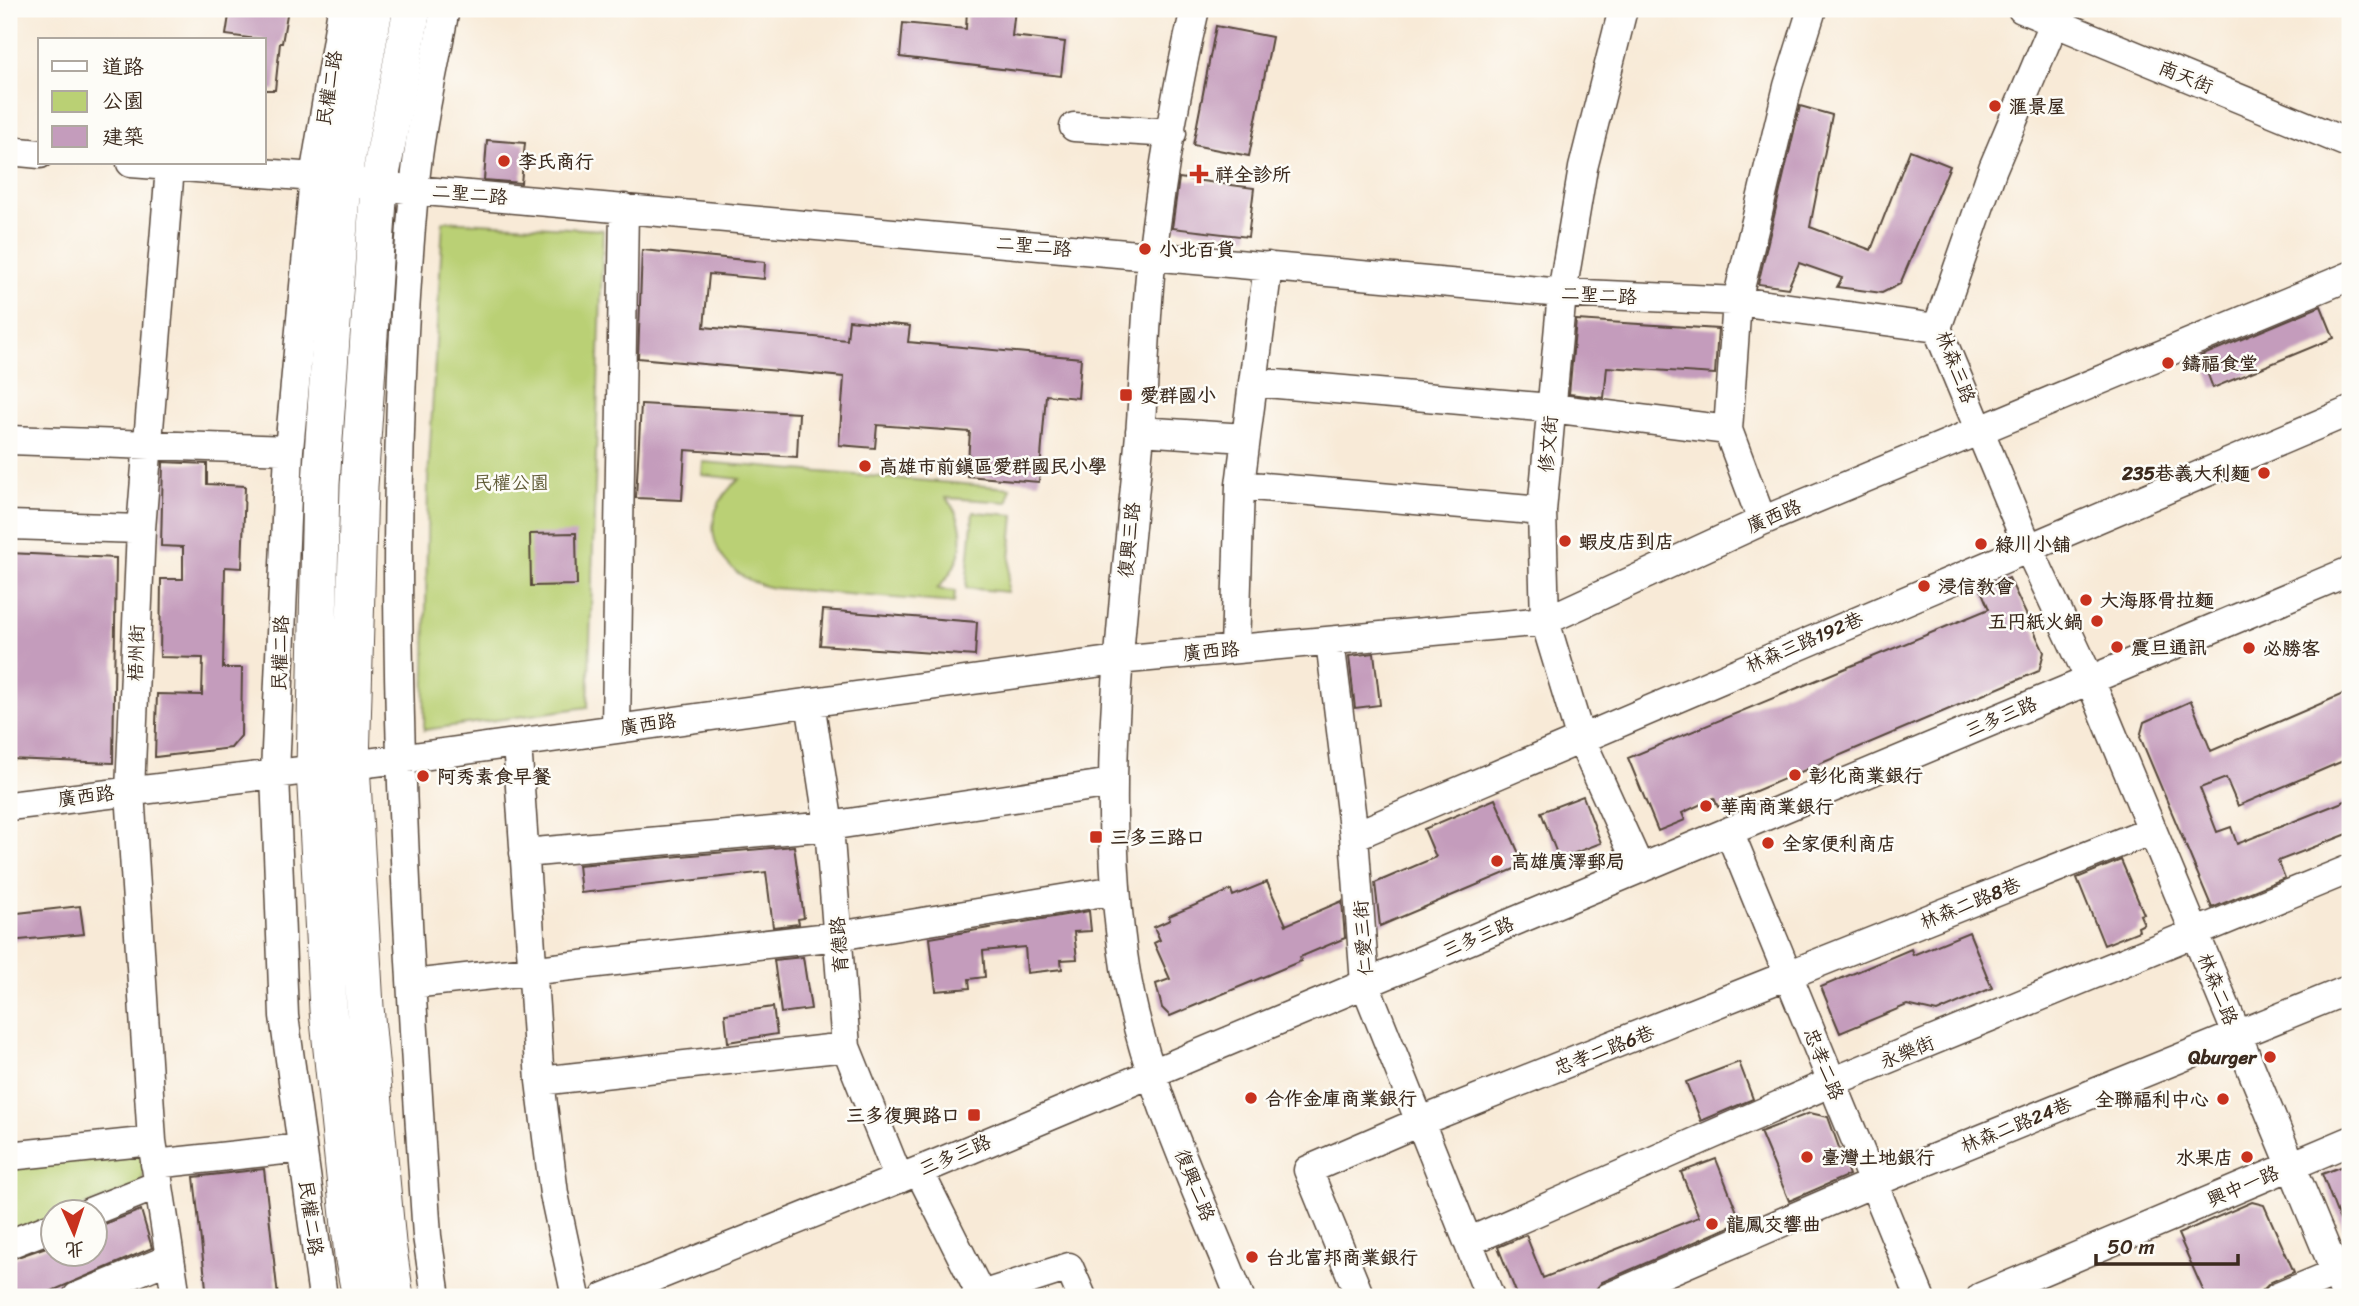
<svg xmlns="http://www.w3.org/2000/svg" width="2359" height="1306" font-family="Sriracha,'LXGW WenKai TC',sans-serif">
	<rect width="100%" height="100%" fill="#fdfcf7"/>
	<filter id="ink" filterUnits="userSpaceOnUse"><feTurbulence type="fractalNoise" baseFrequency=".0143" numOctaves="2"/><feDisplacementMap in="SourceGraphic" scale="14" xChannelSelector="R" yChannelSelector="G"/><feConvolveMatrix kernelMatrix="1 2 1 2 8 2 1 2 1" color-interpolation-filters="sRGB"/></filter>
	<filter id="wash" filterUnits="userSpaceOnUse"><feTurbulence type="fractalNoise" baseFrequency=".00686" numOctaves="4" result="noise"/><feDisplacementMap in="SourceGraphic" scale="28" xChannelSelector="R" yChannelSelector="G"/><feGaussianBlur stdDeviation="1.57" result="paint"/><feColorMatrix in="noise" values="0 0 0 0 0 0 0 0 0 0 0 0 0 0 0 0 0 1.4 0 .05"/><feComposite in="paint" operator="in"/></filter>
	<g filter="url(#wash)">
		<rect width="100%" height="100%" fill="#f8ead7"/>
		<path fill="#bad074" stroke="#7a7d49" stroke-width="2" d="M443 221 603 230 588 707 424 730 428 481Z
			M703 462 1010 488 1008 502 946 498C971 528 964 562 937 589L955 591 954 603 773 588C715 577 690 518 740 479L702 475Z
			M973 512 1014 515 1007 592 966 588Z
			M148 1155 141 1185 72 1211 52 1212V1219L9 1236V1165Z"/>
		<g id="blocks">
			<path fill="#c49cbc" d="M230 9H288L282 43H280L275 90H264V40L226 35Z
				M967 9H1015L1012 36 1065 42 1061 76 900 57 903 23 966 29Z
				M1216 26 1272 37 1249 156 1193 145Z
				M1800 106 1832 115 1810 227 1871 250 1910 150 1950 166 1900 284 1882 293 1837 287 1842 278 1799 263 1788 288 1758 284Z
				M487 140 525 143 521 183 484 180Z
				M1179 178 1254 188 1248 237 1172 228Z
				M642 250 765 262 764 279 709 274 704 327 847 340 849 320 910 326 908 342 1081 358 1078 398 1046 395 1039 482 967 476 970 432 877 425 875 448 839 445 844 377 638 358Z
				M2321 306 2334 338 2213 388 2201 356Z
				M1576 320 1718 329 1715 374 1607 367 1604 398 1569 394Z
				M641 404 799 413 797 457 685 450 682 500 636 498Z
				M163 462 207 464V484L245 486 242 568 225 567 223 668H242L241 736 231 748 155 757 157 694 202 695 203 658 160 657 161 579H183V547L161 546Z
				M576 533 577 585 531 586 530 534Z
				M9 553 116 558 113 763 9 759Z
				M2009 578 2044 652 2039 671 1718 807 1714 798 1682 813 1685 820 1658 831 1628 758 1989 609 1981 590Z
				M823 610 977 622 975 656 820 645Z
				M1374 653 1380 705 1355 708 1349 656Z
				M2350 691V758L2238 806 2226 778 2200 788 2217 832 2231 827 2237 844 2350 799V833L2278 861 2285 878 2212 908 2140 737 2144 722 2191 701 2211 751Z
				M1583 796 1601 843 1559 859 1541 812Z
				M1495 799 1524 865 1380 926 1375 883 1436 857 1424 829Z
				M794 846 804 918 798 919 799 924 773 927 766 872 581 893 578 865Z
				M2121 860 2144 914 2140 915 2144 924 2138 927 2139 931 2104 945 2077 878Z
				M1267 882 1286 925 1342 901 1345 938 1300 957 1301 961 1170 1016 1162 1008 1156 984 1170 979 1154 943 1160 940 1154 927 1170 920 1169 916 1231 890 1233 896Z
				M80 906 84 934 9 941V914Z
				M1089 911 1091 931 1074 932 1077 959 1061 960 1062 969 1027 973 1025 947 983 951 985 977 969 979 970 988 936 991 930 938Z
				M1969 932 1992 988 1937 1012 1907 1005 1840 1033 1821 987 1911 949 1913 955Z
				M803 957 811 1009 781 1013 774 960Z
				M773 1007 777 1034 728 1042 725 1014Z
				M1739 1062 1753 1099 1701 1121 1686 1082Z
				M1810 1113 1828 1117 1849 1175 1789 1201 1760 1132Z
				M1716 1159 1741 1222 1602 1282 1593 1293 1581 1297H1518L1498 1247 1526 1235 1543 1278 1699 1217 1681 1172Z
				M2350 1163V1244H2349L2322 1174Z
				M264 1169 278 1297H207L194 1177Z
				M2252 1202 2264 1205 2294 1272 2271 1282 2256 1297H2206L2178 1234Z
				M141 1210 152 1248 38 1297H9V1260L52 1245V1254H94V1228Z"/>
		</g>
	</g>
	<g filter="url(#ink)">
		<use href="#blocks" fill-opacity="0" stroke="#57473a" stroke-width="2"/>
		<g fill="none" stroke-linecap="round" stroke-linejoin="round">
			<defs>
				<path id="minor" d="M1195 9C1176 90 1162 174 1152 256 1145 315 1145 375 1140 434 1124 611 1097 790 1125 967 1142 1077 1199 1194 1240 1297
					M1623 9 1583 168 1562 293 1542 511 1545 621 1580 737 1640 869
					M2022 9 2350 144
					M2060 9 1993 168 1937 328 2028 547 2090 680 2346 1297
					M1074 127 1172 133
					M9 151 40 154
					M131 163 314 177 414 190 1562 293 1737 301 1937 328
					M170 167 141 529 130 791 152 1141 176 1297
					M1253 382 1551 408 1728 430
					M1140 431 1245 438
					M9 440 289 450
					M1240 485 1542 511
					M1762 521 1728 430 1737 301 1788 86 1812 9
					M9 525 141 529
					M1330 641 1354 836 1365 984 1490 1297
					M1235 649 1240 485 1268 266
					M810 702 829 826 846 1047 899 1179
					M616 728 624 208
					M517 743 540 1081 554 1194 576 1297
					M9 806 400 759 1117 660 1545 621 1762 521 2350 276
					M1729 831 1920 1297
					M1354 836 2350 411
					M524 853 829 826 1112 783
					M412 984 838 936 1116 890
					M540 1081 846 1047
					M9 1156 152 1141
					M155 1164 302 1148
					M919 1171 982 1297
					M90 1212 158 1185
					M1468 1242 1832 1082 2350 869
					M9 1244 52 1227
					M77 1297 169 1259
					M323 1297 284 1016 275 773 289 450 314 177 342 9
					M436 1297 427 1236C404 888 382 540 414 192 419 131 434 69 445 9
					M605 1297 938 1163 2350 571
					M975 1297 1069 1267 1082 1297
					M1360 1297 1308 1170 1419 1122 2152 830
					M1609 1297 1873 1183 2350 989
					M1981 1297 2350 1141
					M2278 1297 2350 1267"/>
				<path id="major" d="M361 1297 353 1255 328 1010 315 769 321 483 342 180 374 9
					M395 1297 387 1243 365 1007 351 764 359 486 379 185 412 9"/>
			</defs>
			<use href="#minor" stroke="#57473a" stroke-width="31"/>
			<use href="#major" stroke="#57473a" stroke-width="39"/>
			<use href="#minor" stroke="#fff" stroke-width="28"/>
			<use href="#major" stroke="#fff" stroke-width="37"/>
		</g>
	</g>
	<g fill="#c8321e" stroke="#fdfcf7" stroke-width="2.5">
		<circle cx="1995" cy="106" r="7"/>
		<circle cx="504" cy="161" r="7"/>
		<path d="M1195.5 163.5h7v7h7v7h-7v7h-7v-7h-7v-7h7z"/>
		<circle cx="1145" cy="249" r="7"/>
		<circle cx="2168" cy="363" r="7"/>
		<rect x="1119" y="388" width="14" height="14" rx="3.5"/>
		<circle cx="865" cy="466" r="7"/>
		<circle cx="2264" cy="473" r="7"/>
		<circle cx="1565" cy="541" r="7"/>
		<circle cx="1981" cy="544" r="7"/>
		<circle cx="1924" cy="586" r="7"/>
		<circle cx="2086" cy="600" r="7"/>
		<circle cx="2097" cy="621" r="7"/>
		<circle cx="2117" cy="647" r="7"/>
		<circle cx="2249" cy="648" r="7"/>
		<circle cx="1795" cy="775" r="7"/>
		<circle cx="423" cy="776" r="7"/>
		<circle cx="1706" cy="806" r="7"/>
		<rect x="1089" y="830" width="14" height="14" rx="3.5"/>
		<circle cx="1768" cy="843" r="7"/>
		<circle cx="1497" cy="861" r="7"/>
		<circle cx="2270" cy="1057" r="7"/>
		<circle cx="1251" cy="1098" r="7"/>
		<circle cx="2223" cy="1099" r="7"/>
		<rect x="967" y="1108" width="14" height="14" rx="3.5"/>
		<circle cx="1807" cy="1157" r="7"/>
		<circle cx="2247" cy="1157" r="7"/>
		<circle cx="1712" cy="1224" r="7"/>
		<circle cx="1252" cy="1257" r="7"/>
	</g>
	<g text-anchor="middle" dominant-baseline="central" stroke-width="5" stroke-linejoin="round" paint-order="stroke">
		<g font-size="19" fill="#3b2a1e" stroke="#fdfcf7">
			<text transform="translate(2186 77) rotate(22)">南天街</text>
			<text transform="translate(329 88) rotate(-81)">民權二路</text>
			<text transform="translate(470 194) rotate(5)">二聖二路</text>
			<text transform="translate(1034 246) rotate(5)">二聖二路</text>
			<text transform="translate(1599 295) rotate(3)">二聖二路</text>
			<text transform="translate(1956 367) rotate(69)">林森三路</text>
			<text transform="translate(1548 444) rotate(-85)">修文街</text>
			<text transform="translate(1774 516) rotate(-23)">廣西路</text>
			<text transform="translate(1129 540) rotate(-84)">復興三路</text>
			<text transform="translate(1804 642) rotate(-23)">林森三路192巷</text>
			<text transform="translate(1211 651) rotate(-5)">廣西路</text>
			<text transform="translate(136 653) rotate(-88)">梧州街</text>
			<text transform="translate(280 653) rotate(-88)">民權二路</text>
			<text transform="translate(2001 717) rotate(-23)">三多三路</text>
			<text transform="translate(648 724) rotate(-8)">廣西路</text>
			<text transform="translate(86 796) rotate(-7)">廣西路</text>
			<text transform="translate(1970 903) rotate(-22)">林森二路8巷</text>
			<text transform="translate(1478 937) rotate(-23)">三多三路</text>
			<text transform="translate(1363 938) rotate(-94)">仁愛三街</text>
			<text transform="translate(839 945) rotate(-94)">育德路</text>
			<text transform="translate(2218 989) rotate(68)">林森二路</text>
			<text transform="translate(1604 1050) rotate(-21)">忠孝二路6巷</text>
			<text transform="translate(1907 1052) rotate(-22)">永樂街</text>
			<text transform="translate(1824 1064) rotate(68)">忠孝二路</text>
			<text transform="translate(2016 1125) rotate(-22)">林森二路24巷</text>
			<text transform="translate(955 1155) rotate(-23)">三多三路</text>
			<text transform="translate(1195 1185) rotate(68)">復興二路</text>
			<text transform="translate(2243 1186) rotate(-23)">興中一路</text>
			<text transform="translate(311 1218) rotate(82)">民權二路</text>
		</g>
		<g font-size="19" font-weight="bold" fill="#3b2a1e" stroke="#fdfcf7" text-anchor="start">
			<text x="2009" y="106">滙景屋</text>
			<text x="518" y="161">李氏商行</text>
			<text x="1215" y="174">祥全診所</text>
			<text x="1159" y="249">小北百貨</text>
			<text x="2182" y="363">鑄福食堂</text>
			<text x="1140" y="395">愛群國小</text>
			<text x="879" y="466">高雄市前鎮區愛群國民小學</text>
			<text x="2250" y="473" text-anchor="end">235巷義大利麵</text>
			<text x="1579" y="541">蝦皮店到店</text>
			<text x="1995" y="544">綠川小舖</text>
			<text x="1938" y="586">浸信教會</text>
			<text x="2100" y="600">大海豚骨拉麵</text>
			<text x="2083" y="621" text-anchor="end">五円紙火鍋</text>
			<text x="2131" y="647">震旦通訊</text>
			<text x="2263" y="648">必勝客</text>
			<text x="1809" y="775">彰化商業銀行</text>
			<text x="437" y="776">阿秀素食早餐</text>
			<text x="1720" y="806">華南商業銀行</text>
			<text x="1110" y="837">三多三路口</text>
			<text x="1782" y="843">全家便利商店</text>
			<text x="1511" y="861">高雄廣澤郵局</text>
			<text x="2256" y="1057" text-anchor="end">Qburger</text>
			<text x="1265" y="1098">合作金庫商業銀行</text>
			<text x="2209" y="1099" text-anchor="end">全聯福利中心</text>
			<text x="960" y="1115" text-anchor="end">三多復興路口</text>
			<text x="1821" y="1157">臺灣土地銀行</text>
			<text x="2233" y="1157" text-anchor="end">水果店</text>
			<text x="1726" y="1224">龍鳳交響曲</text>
			<text x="1266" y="1257">台北富邦商業銀行</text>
		</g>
		<g font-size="19" fill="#615c38" stroke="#fdfcf7">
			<text x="511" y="482">民權公園</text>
		</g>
	</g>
	<rect width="2359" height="1306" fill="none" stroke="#fdfcf7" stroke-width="35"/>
	<rect x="38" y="38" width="228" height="126" fill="#fdfcf7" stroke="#afa8a0" stroke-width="2"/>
	<rect x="52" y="61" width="35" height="10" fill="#ffffff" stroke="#afa8a0" stroke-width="2"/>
	<text x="102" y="74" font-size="21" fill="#3b2a1e">道路</text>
	<rect x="52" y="91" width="35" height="21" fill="#bad074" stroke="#afa8a0" stroke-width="2"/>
	<text x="102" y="108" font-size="21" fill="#3b2a1e">公園</text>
	<rect x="52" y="126" width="35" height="21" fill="#c49cbc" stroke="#afa8a0" stroke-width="2"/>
	<text x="102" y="144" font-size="21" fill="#3b2a1e">建築</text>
	<g transform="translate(74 1233) rotate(177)"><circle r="33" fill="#fdfcf7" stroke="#afa8a0" stroke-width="2"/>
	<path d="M0-5L12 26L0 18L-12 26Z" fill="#c8321e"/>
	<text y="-10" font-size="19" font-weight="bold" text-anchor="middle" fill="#3b2a1e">北</text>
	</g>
	<path d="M2096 1254v10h142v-10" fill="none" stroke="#3b2a1e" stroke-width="3.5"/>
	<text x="2107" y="1254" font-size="21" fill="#3b2a1e" stroke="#fdfcf7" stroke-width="5" paint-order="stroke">50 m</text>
</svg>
